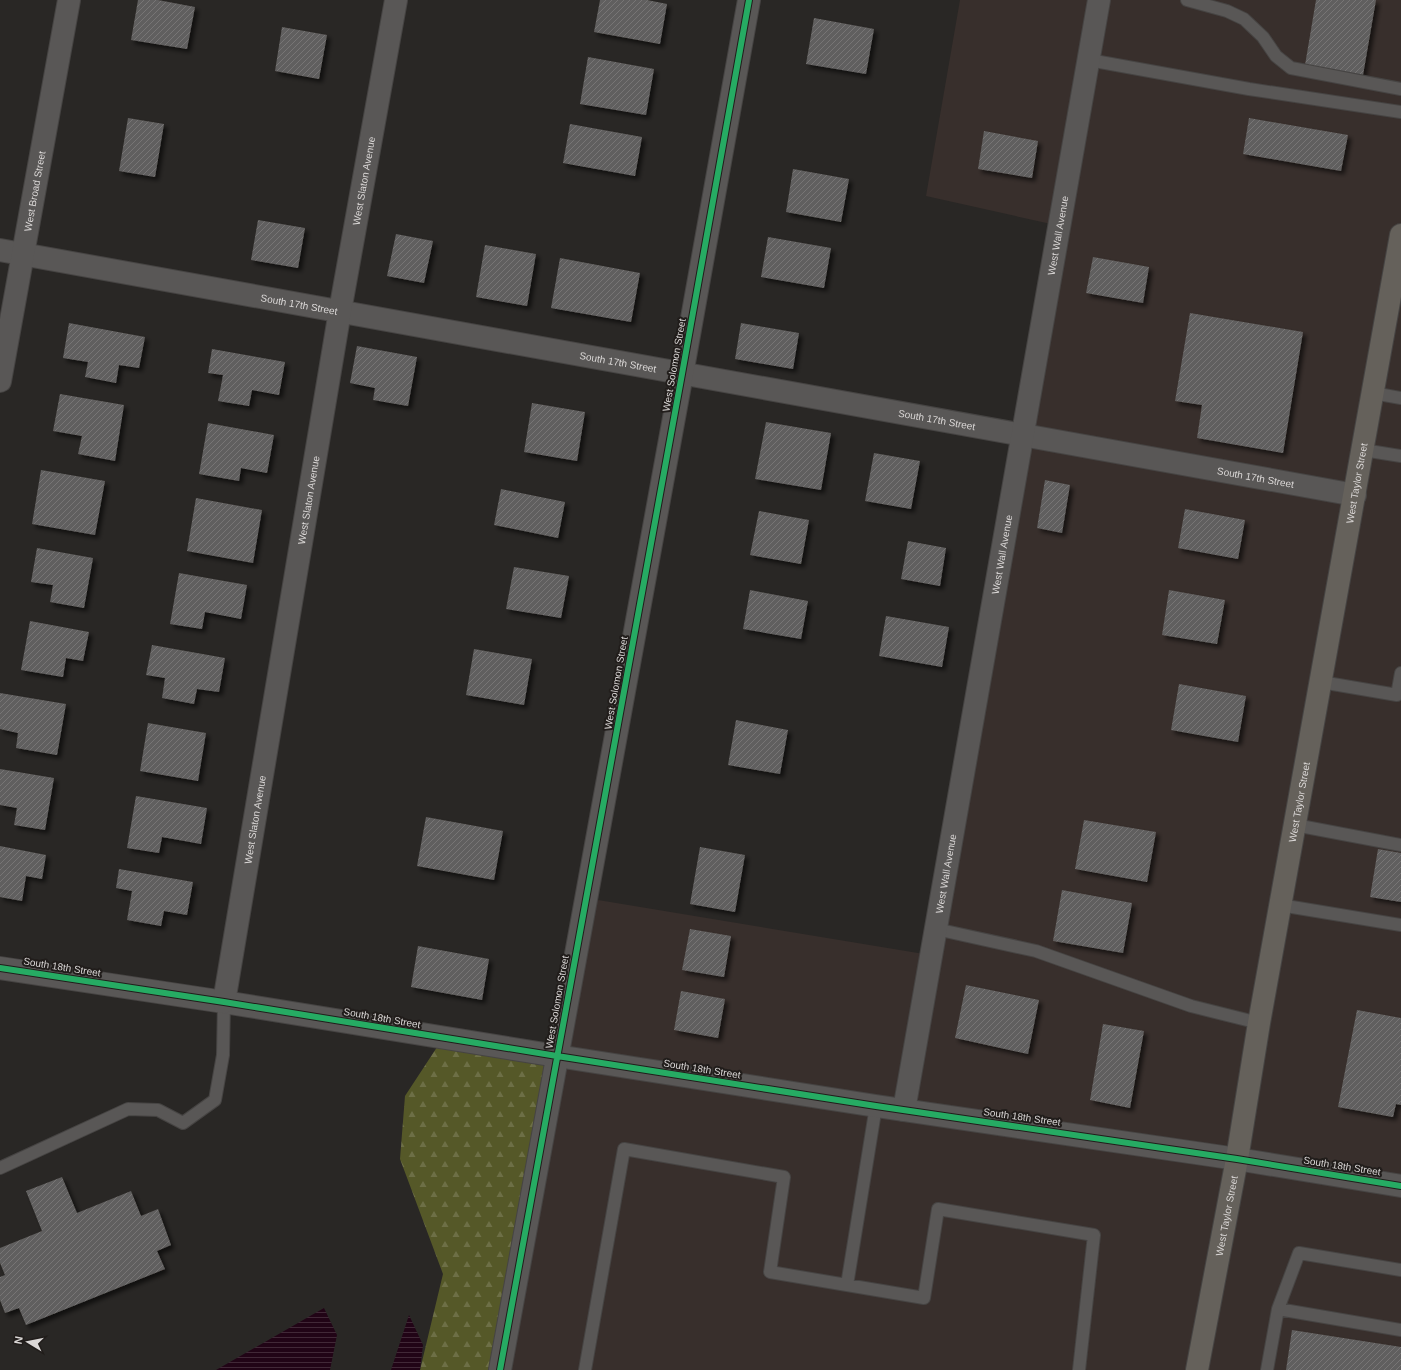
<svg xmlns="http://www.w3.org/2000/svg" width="1401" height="1370" font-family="Helvetica,sans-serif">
	<defs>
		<pattern id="forest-firs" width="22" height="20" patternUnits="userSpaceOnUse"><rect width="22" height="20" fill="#555828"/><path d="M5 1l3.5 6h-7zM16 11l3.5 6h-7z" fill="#6d6f46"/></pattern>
		<pattern id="water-rules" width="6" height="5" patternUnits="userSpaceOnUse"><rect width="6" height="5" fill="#210416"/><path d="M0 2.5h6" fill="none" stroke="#412837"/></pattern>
		<pattern id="building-hatch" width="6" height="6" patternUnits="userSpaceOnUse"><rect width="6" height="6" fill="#615f5e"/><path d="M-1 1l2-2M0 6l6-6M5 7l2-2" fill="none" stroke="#777574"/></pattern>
		<filter id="shadow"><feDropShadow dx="3.5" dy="3.5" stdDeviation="2" flood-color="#0009"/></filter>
	</defs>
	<rect width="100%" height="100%" fill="#292725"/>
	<path fill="#382f2c" d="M960 0H1401V1370H505L592 899 924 954 1060 226 926 196Z"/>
	<path fill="url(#forest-firs)" d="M443 1038 557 1056 500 1370H420L443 1274 400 1159 405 1096Z"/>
	<path fill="url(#water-rules)" d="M324 1308 337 1335 330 1370H216Z
		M409 1315 423 1345 420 1370H391Z"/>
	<path fill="url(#building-hatch)" filter="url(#shadow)" d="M138 0H158L195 7 187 49 131 40Z
		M600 0H647L667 4 660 44 594 32Z
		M1316 0H1376L1363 75 1305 65Z
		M814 18 874 29 866 74 806 64Z
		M282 27 327 35 319 79 275 71Z
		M588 57 654 69 646 115 580 104Z
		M128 118 164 124 155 177 119 171Z
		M1249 118 1348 135 1341 171 1243 154Z
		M570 124 642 137 635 176 563 163Z
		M984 131 1038 141 1032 178 978 169Z
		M793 169 849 179 841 222 786 212Z
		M258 220 305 228 298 268 251 260Z
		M396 234 433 241 424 283 387 276Z
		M768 237 831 248 824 288 761 277Z
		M485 245 536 254 527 306 476 297Z
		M1093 257 1149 267 1143 303 1086 293Z
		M560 258 640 273 631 322 551 308Z
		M1190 313 1303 332 1283 453 1197 438 1202 405 1175 401Z
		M69 323 145 337 139 368 119 365 116 383 85 377 88 362 63 358Z
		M741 323 799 333 793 369 735 359Z
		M357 346 417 357 408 406 373 400 375 388 350 383Z
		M212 349 285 362 279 395 252 390 249 406 218 401 223 375 208 373Z
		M60 394 124 405 115 461 78 454 82 436 53 431Z
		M532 403 585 412 577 461 524 452Z
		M766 422 831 433 821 490 755 479Z
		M208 423 274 435 267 473 241 468 239 481 199 474Z
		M874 453 920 461 911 509 865 501Z
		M41 470 105 481 95 535 32 524Z
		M1045 480 1070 485 1062 533 1037 528Z
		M501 489 565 502 558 538 494 525Z
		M196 498 262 510 253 563 187 551Z
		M1185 509 1245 520 1238 559 1178 548Z
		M759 511 809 520 801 564 750 555Z
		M908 541 946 548 940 586 901 579Z
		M37 548 93 558 84 608 50 602 53 585 31 582Z
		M514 567 569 576 561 618 506 609Z
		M179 573 247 585 241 619 205 612 202 629 170 624Z
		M750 590 808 601 801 639 743 629Z
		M1169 590 1225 600 1217 644 1162 635Z
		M886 616 949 627 942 667 879 656Z
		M30 621 89 632 83 661 66 658 63 677 21 670Z
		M152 645 225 658 219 692 197 689 194 704 162 698 165 678 146 675Z
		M474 649 532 659 524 705 466 695Z
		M1179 684 1246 696 1238 742 1171 730Z
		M0 693 66 704 57 755 16 748 18 733 0 729Z
		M736 720 788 730 780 774 728 765Z
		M148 723 206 733 198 781 140 771Z
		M0 769 54 778 45 830 14 825 17 808 0 805Z
		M136 796 207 808 201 844 162 837 159 853 127 848Z
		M426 817 503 831 494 880 417 866Z
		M1084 820 1156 832 1147 882 1075 869Z
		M0 846 46 855 42 879 26 876 22 901 0 897Z
		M700 847 745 855 735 912 690 904Z
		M1378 849 1401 853V902L1370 897Z
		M119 869 193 882 187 915 164 911 161 926 127 920 132 891 116 888Z
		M1062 890 1132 903 1123 953 1053 941Z
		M690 929 731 936 724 977 682 970Z
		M418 946 489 959 482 1000 411 987Z
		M966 985 1039 1000 1028 1054 955 1038Z
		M681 991 725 999 718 1038 674 1030Z
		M1357 1010 1401 1018V1105L1396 1104 1393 1117 1338 1107Z
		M1103 1024 1144 1031 1130 1108 1090 1100Z
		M62 1177 77 1213 131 1191 141 1216 158 1209 171 1245 157 1251 165 1269 26 1325 19 1308 5 1313 0 1300V1277L5 1275 0 1263V1248L42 1231 26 1191Z
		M1292 1330 1401 1347V1370H1286Z"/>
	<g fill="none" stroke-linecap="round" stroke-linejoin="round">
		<defs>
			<path id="service" d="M1187 0 1227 11 1244 19 1263 37 1276 56 1291 68 1401 89
				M1089 60 1249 89 1401 112
				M1373 393 1401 398
				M1363 450 1401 456
				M1321 682 1397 695 1401 673
				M1295 825 1401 845
				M1280 905 1401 925
				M936 929 1036 951 1191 1006 1259 1023
				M0 1168 128 1109 158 1110 183 1123 215 1100 223 1055 224 1002
				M1401 1270 1299 1253 1278 1309 1401 1330
				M847 1285 876 1106
				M585 1370 624 1149 784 1177 770 1272 924 1298 938 1209 1094 1235 1079 1370
				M1267 1370 1278 1309"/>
			<g id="minor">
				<path id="s1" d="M0 250 1355 495"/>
				<path id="s2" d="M0 381 69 0"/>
				<path d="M0 968 224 1002 557 1056 876 1106 1237 1159 1401 1186"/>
				<path id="s3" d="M224 1002 340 311 396 0"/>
				<path id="s4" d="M904 1110 1099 0"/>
				<path d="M500 1370 682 374 749 0"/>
			</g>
			<g id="primary">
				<path id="s5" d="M1197 1370 1237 1159 1259 1023 1401 235"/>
			</g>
		</defs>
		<use href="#service" stroke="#464443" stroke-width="14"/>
		<use href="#minor" stroke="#464443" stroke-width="24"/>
		<use href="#primary" stroke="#464443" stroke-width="24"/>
		<use href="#service" stroke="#595756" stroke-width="12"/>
		<use href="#minor" stroke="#595756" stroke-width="22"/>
		<use href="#primary" stroke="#65615b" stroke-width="22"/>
		<defs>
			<path id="cycleway" d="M0 968 224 1002 557 1056 876 1106 1237 1159 1401 1186
				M500 1370 682 374 749 0"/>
		</defs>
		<use href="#cycleway" stroke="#211d1b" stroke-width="8"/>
		<use href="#cycleway" stroke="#26ab63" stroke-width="6"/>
	</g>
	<g text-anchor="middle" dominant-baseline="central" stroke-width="4" stroke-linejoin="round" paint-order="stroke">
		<g font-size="10" fill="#dbd8d7" stroke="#211d1b">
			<text stroke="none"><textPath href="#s3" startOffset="833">West Slaton Avenue</textPath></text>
			<text stroke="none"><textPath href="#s2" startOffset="193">West Broad Street</textPath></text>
			<text stroke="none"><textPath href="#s4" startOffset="888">West Wall Avenue</textPath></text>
			<text stroke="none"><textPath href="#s1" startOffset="304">South 17th Street</textPath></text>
			<text stroke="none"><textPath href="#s1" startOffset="628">South 17th Street</textPath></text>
			<text transform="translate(674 365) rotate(-80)">West Solomon Street</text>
			<text stroke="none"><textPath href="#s1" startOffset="952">South 17th Street</textPath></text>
			<text stroke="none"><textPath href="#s1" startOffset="1276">South 17th Street</textPath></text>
			<text stroke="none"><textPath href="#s5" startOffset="901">West Taylor Street</textPath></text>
			<text stroke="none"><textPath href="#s3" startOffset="509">West Slaton Avenue</textPath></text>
			<text stroke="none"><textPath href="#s4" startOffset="564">West Wall Avenue</textPath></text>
			<text transform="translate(616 683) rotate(-80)">West Solomon Street</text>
			<text stroke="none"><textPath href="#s5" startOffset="577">West Taylor Street</textPath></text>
			<text stroke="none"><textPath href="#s3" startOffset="185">West Slaton Avenue</textPath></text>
			<text stroke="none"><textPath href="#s4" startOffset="240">West Wall Avenue</textPath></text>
			<text transform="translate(62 967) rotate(9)">South 18th Street</text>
			<text transform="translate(557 1002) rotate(-80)">West Solomon Street</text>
			<text transform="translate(382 1018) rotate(10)">South 18th Street</text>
			<text transform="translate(702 1069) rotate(9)">South 18th Street</text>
			<text transform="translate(1022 1117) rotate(8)">South 18th Street</text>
			<text transform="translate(1342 1166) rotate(9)">South 18th Street</text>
			<text stroke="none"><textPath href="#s5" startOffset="157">West Taylor Street</textPath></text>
		</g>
	</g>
	<g transform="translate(28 1342) rotate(280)" stroke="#211d1b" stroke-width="3" paint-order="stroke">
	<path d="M0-3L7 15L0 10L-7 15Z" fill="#dbd8d7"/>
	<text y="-6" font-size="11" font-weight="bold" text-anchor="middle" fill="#dbd8d7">N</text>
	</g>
</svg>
